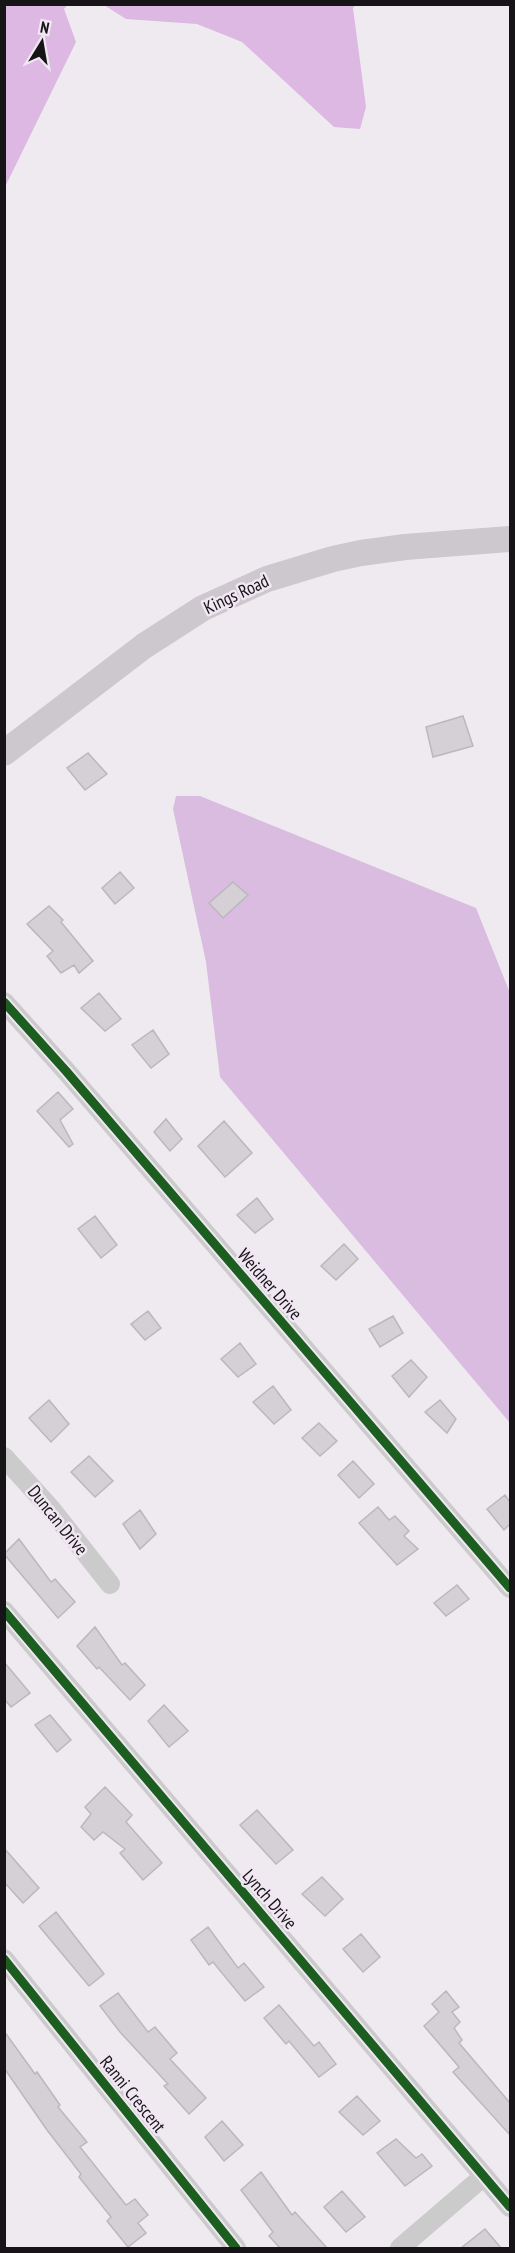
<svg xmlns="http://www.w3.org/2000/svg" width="515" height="2253" font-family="'PT Sans Narrow',sans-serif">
	<rect width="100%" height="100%" fill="#efeaf0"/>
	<path fill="#d9bcdf" d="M176 796H200L476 908 510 993V1423L220 1077 206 962 173 809Z"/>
	<path fill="#dcb8e3" d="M5 4 67 5 64 9 76 42 5 187Z
		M104 5H355L353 8 366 107 360 129 334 127 242 42 197 24 126 19Z"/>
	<path fill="#d4d0d5" stroke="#bbb7bc" stroke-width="1.5" d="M463 716 473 746 433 757 426 727Z
		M88 753 107 774 85 790 67 768Z
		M120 872 134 888 115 904 102 888Z
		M233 882 248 895 223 918 209 903Z
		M49 906 63 920 61 922 93 961 79 973 74 965 61 973 47 956 53 951 27 924Z
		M99 993 121 1019 105 1031 81 1008Z
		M153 1030 169 1054 151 1068 132 1045Z
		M58 1092 73 1109 60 1120 73 1144 69 1147 37 1111Z
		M166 1119 182 1139 170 1151 154 1132Z
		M224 1121 252 1153 225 1177 198 1146Z
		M257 1198 273 1219 255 1233 237 1215Z
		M95 1216 117 1245 101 1258 78 1229Z
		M344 1244 358 1259 336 1280 321 1266Z
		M148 1311 161 1328 145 1340 131 1324Z
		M393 1316 403 1333 380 1347 369 1329Z
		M240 1343 256 1364 238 1377 221 1359Z
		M411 1360 427 1377 409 1397 392 1376Z
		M273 1386 291 1410 274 1424 253 1402Z
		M49 1400 69 1424 51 1442 29 1418Z
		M440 1400 456 1419 447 1433 425 1412Z
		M319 1423 337 1441 320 1456 302 1438Z
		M89 1456 113 1481 95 1497 71 1472Z
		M353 1461 374 1484 359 1498 338 1475Z
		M505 1495 510 1502V1524L504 1530 487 1509Z
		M378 1507 389 1520 395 1516 409 1531 404 1536 418 1549 397 1565 359 1523Z
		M140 1510 156 1534 140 1549 123 1524Z
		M19 1539 51 1582 55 1579 75 1602 58 1618 4 1554Z
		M457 1585 469 1599 446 1616 434 1603Z
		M95 1627 122 1665 125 1663 145 1685 130 1700 99 1667 97 1669 77 1646Z
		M4 1662 30 1693 11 1707 4 1699Z
		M164 1705 188 1731 169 1747 148 1721Z
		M50 1715 71 1740 57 1752 35 1725Z
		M105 1787 132 1815 126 1822 162 1863 143 1880 120 1853 125 1849 103 1832 94 1840 81 1827 91 1814 85 1807Z
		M257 1810 293 1850 276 1864 240 1825Z
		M4 1848 39 1888 23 1903 4 1882Z
		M322 1877 343 1899 325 1916 302 1894Z
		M56 1912 104 1974 89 1986 39 1926Z
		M208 1927 238 1968 244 1963 264 1987 245 2001 213 1962 209 1965 191 1940Z
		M361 1934 380 1957 363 1972 343 1949Z
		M446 1991 459 2007 452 2012 460 2022 454 2028 462 2040 459 2043 510 2103V2135L453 2072 459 2067 424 2026 439 2012 432 2004Z
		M118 1993 148 2032 155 2027 177 2053 170 2059 206 2098 189 2114 164 2086 168 2084 120 2032 100 2006Z
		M279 2005 314 2046 319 2042 336 2064 319 2077 289 2041 286 2044 264 2018Z
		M4 2031 35 2074 37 2072 60 2105 58 2107 87 2142 80 2147 126 2205 135 2199 148 2215 138 2223 146 2233 128 2247 107 2221 111 2217 79 2177 81 2174 47 2130 4 2068Z
		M357 2096 380 2121 363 2135 339 2112Z
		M222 2121 243 2145 224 2161 205 2137Z
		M396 2139 416 2158 422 2154 432 2166 405 2186 377 2153Z
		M261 2172 292 2215 295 2212 327 2248H280L269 2236 273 2232 241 2190Z
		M342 2191 365 2217 346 2232 324 2207Z
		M485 2229 501 2248H461Z"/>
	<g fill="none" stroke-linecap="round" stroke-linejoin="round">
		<path stroke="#cccbcc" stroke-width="20" d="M4 1002 66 1071 510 1588
			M4 1457 51 1509 110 1584
			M4 1611 510 2207
			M4 1959 236 2248
			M400 2248 484 2176"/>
		<path stroke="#ccc8cd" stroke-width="26" d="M4 753 144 646 203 608 267 579 333 559 361 553 405 547 510 539"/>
		<defs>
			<path id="cycleway" d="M4 1002 66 1071 510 1588
				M4 1611 510 2207
				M4 1959 236 2248"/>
		</defs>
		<use href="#cycleway" stroke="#f1e7f3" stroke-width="13"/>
		<use href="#cycleway" stroke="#1b5e20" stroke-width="9"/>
	</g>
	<g text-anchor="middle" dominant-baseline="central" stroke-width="5" stroke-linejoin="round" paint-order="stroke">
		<g font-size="18" fill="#171418" stroke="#f1e7f3">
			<text transform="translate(236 594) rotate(-25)">Kings Road</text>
			<text transform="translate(270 1284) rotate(49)">Weidner Drive</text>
			<text transform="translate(58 1520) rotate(51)">Duncan Drive</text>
			<text transform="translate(270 1899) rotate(49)">Lynch Drive</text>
			<text transform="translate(133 2094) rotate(51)">Ranni Crescent</text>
		</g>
	</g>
	<rect width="515" height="2253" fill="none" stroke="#171418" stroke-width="12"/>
	<g transform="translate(42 42) rotate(11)" stroke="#f1e7f3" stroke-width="4.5" paint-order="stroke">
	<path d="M0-4.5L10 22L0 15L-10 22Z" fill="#171418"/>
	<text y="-9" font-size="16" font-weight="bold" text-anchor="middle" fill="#171418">N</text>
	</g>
</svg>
